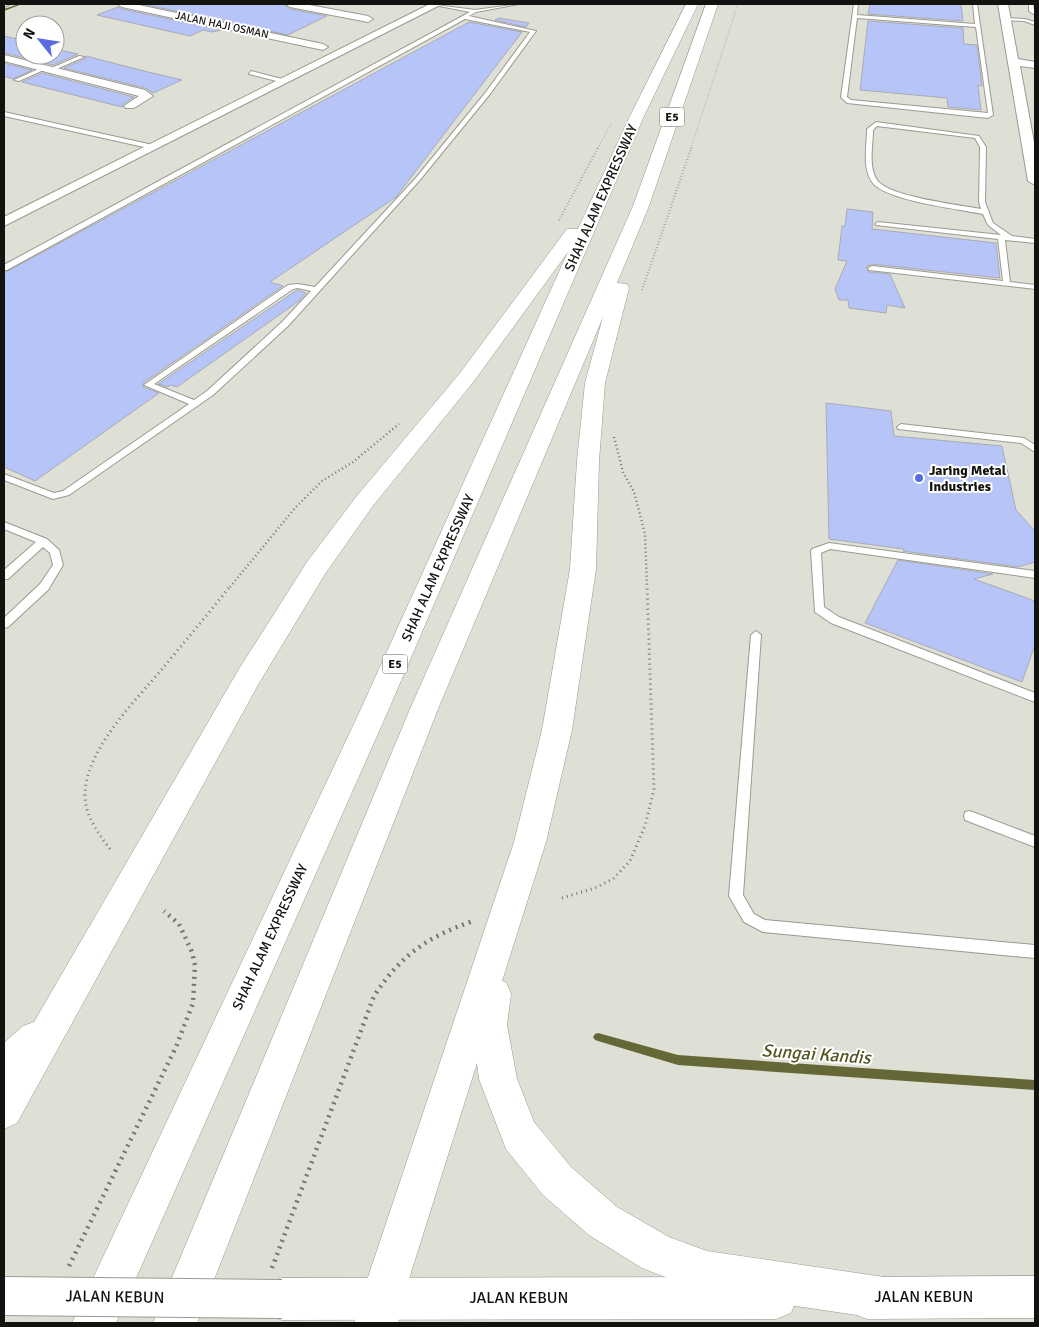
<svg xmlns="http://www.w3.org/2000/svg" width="1039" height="1327" font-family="Signika,sans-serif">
	<rect width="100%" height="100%" fill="#dfe0d5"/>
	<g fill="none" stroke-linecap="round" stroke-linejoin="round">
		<path fill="#666736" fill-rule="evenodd" d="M19 4H22L4 11V9Z
			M598 1033 678 1055 1035 1080V1090L678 1065 598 1041 595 1040 593 1037 595 1034Z"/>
	</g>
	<path fill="#b7c4f7" stroke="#a9abb5" d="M142 4H283L290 9 327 16 288 35Z
		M870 4H961L963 21 868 14Z
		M118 7 122 9 222 30 211 32 203 30 190 36 97 15Z
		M499 18 529 23 526 27 495 20Z
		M868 21 963 28 964 44 977 45 982 86 978 85 981 110 948 107 947 98 860 90Z
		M469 22 522 32 396 197 270 282 283 286 143 383V387L159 393 35 481 4 467V273Z
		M4 36 25 41V55H55V49L78 54 53 65 4 53Z
		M86 56 144 71 182 80 153 93 145 88 64 68 85 59Z
		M4 63 32 70 13 79 4 76Z
		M42 73 134 97 123 104 122 107 22 82Z
		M847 209 873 212 872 229 996 243 1000 278 871 264 866 267 869 272 890 274 905 308 887 305 886 313 849 308 848 300H839L835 289 847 261 838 260 842 226H845Z
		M297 290 306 293 299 301 177 387 171 385 168 387 158 384Z
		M826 403 891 411 894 436 1002 446 1016 510 1035 531V562L1018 567 903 551 904 549 829 539Z
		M898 560 993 574 974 579 1035 601V645L1022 682 865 623Z"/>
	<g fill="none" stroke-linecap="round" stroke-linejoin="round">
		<defs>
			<path id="lane" d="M429 4 475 10 519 4 476 12 469 16 536 31 490 94 419 181 288 326 213 395 69 495 53 499 4 480V474L54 493 63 491 189 404 144 385 288 285 298 284 315 287 415 179 486 92 530 32 465 19 7 270H4V265L470 12ZM298 288 311 291 282 322 207 391 194 400 154 384 293 289Z
				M854 4H858L857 15 975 24 973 4H977L993 115 988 118 847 103 841 97ZM857 18 976 27 988 113 851 100 847 97Z
				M1029 4H1033L1035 15 1029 11Z
				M1006 18 1025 19 1035 22V25L1024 21 1004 20Z
				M79 56 84 57 52 71 47 70Z
				M43 67 48 68 19 81 14 80Z
				M251 71 286 80 287 81 284 83 249 74Z
				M4 112 153 145 156 147 153 149 4 116Z
				M876 122 979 136 986 147 985 202 993 223 1012 236 1035 239V243L1005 240 1010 282 1035 285V289L869 270 868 268 872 266 1003 281 998 239 876 225 875 224 878 222 1001 235 988 225 983 214C960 209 885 201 872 182 862 168 867 145 867 129ZM877 126 975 138 980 147 979 202 981 209C960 205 889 197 877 180 868 166 873 145 873 130Z
				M901 424 1024 438 1035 445V452L1021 443 898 429 897 427Z
				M4 522 47 539 59 550 63 565 48 590 8 627 4 628V618L40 584 53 565 50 553 43 547 8 579H4V570L36 542 4 529Z
				M829 543 1035 571V578L830 549 821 553 824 607 839 617 1035 693V702L831 623 815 612 811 551 812 549Z
				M756 631 761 635 743 895 754 914 765 920 1035 945V958L763 932 744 922 729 896 751 635Z
				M970 811 1035 836V847L965 820 964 816 965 812Z"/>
			<path id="street" d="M4 4H10L4 7Z
				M117 4H134L323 44 328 47 323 50 122 7Z
				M285 4H304L368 16 373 19 368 22 290 7Z
				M430 4H442L4 226V217Z
				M998 4H1008L1018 59 1035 62V68L1020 66 1035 148V185L1028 181Z
				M4 55 145 90 153 96 134 108H126L124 106 139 96 4 61Z"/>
			<path id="secondary" d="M1035 1276V1318L867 1319 852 1313 846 1298 852 1283 867 1277Z
				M776 1277 791 1283 797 1298 791 1313 776 1319 282 1320 267 1314 261 1299 267 1284 282 1278Z"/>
			<path id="highway" d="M686 4H698L644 116 388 711 116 1323H72L360 711 568 252 474 381 372 507 325 574 259 683 17 1123 4 1129V1043L23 1026 34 1022 239 669 307 562 356 497 460 373 567 229H578L630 116Z
				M706 4H718L649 206 617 283 627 284 629 288 605 383 599 461 596 569 572 730 546 842 502 981 506 982 511 994 507 1025 517 1079 534 1122 571 1167 617 1207 669 1237 707 1251 884 1277 899 1283 905 1298 899 1313 884 1319 707 1293 642 1268 589 1235 543 1195 506 1149 479 1079 477 1063 403 1298 398 1323H354L361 1298 514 842 542 730 570 569 577 461 585 383 603 317 438 709 197 1323H153L410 709 633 206Z"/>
		</defs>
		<use href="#lane" stroke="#9a9a90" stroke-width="2"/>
		<use href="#street" stroke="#9a9a90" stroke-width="2"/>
		<use href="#secondary" stroke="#9a9a90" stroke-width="1"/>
		<use href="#highway" stroke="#9a9a90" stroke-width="1"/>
		<path stroke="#767770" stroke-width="1" stroke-dasharray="0.5 2" stroke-linecap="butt" d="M598 148 612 122
			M691 148 738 4"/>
		<path stroke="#767770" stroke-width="2" stroke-dasharray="0.5 2.5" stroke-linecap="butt" d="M559 220 599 146
			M642 290 692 146"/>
		<path stroke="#767770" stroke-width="2.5" stroke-dasharray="1 3" stroke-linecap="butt" d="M614 437 623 472 634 492 645 534 647 587
			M230 587 295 508 322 481 353 462 399 424"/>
		<path stroke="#767770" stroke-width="3" stroke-dasharray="1 4" stroke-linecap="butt" d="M110 849C98 833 85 816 85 795 85 750 136 700 163 668 186 640 209 613 231 585
			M562 898 595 888 613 879 630 861 645 826 654 789 647 585"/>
		<path stroke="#767770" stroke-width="4.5" stroke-dasharray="2 5" stroke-linecap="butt" d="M69 1266 176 1047 193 1003 195 965 192 952 179 924 164 911
			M272 1268 374 996C401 955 427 937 473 921"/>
		<use href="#lane" fill="#fff" fill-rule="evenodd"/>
		<use href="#street" fill="#fff" fill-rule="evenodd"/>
		<use href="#secondary" fill="#fff" fill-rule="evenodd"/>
		<use href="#highway" fill="#fff" fill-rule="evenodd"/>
		<defs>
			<path id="secondary-bridge" d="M4 1296 282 1299"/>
		</defs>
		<use href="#secondary-bridge" stroke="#9a9a90" stroke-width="40" stroke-linecap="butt"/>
		<use href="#secondary-bridge" stroke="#fff" stroke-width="38"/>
	</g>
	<circle fill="#5a6ae1" stroke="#fff" stroke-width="2" cx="919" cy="478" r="5"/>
	<g text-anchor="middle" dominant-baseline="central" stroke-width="4" stroke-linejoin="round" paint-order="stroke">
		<g font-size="11" fill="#12120f" stroke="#fff">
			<text transform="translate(222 25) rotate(12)">JALAN HAJI OSMAN</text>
		</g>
		<g fill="#fff" stroke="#595957" stroke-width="1">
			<rect x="659.5" y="107.5" width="25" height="19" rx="4"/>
			<rect x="382.5" y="654.5" width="25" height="19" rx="4"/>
		</g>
		<g font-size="12" font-weight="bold" fill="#12120f">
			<text x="672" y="117">E5</text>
			<text x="395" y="664">E5</text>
		</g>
		<g font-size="14" fill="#12120f" stroke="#fff">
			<text transform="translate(601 198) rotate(-66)">SHAH ALAM EXPRESSWAY</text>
			<text transform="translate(438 568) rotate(-66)">SHAH ALAM EXPRESSWAY</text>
			<text transform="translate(270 937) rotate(-65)">SHAH ALAM EXPRESSWAY</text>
		</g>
		<g font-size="14" font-weight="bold" fill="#12120f" stroke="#fff" text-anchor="start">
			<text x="929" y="470">Jaring Metal<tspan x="929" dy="16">Industries</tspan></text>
		</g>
		<g font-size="16" fill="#12120f" stroke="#fff">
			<text transform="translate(115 1297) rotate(1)">JALAN KEBUN</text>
			<text x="924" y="1297">JALAN KEBUN</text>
			<text x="519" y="1298">JALAN KEBUN</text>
		</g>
		<g font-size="18" font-style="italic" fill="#535420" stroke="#fff">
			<text transform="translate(816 1054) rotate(4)">Sungai Kandis</text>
		</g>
	</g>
	<rect width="1039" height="1327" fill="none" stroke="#12120f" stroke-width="10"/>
	<g transform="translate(40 40) rotate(300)"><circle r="24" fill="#ffffff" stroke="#a0a09f"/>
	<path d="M0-4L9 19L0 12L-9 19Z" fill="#5a6ae1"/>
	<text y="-8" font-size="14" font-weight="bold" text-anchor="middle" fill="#12120f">N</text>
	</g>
</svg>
